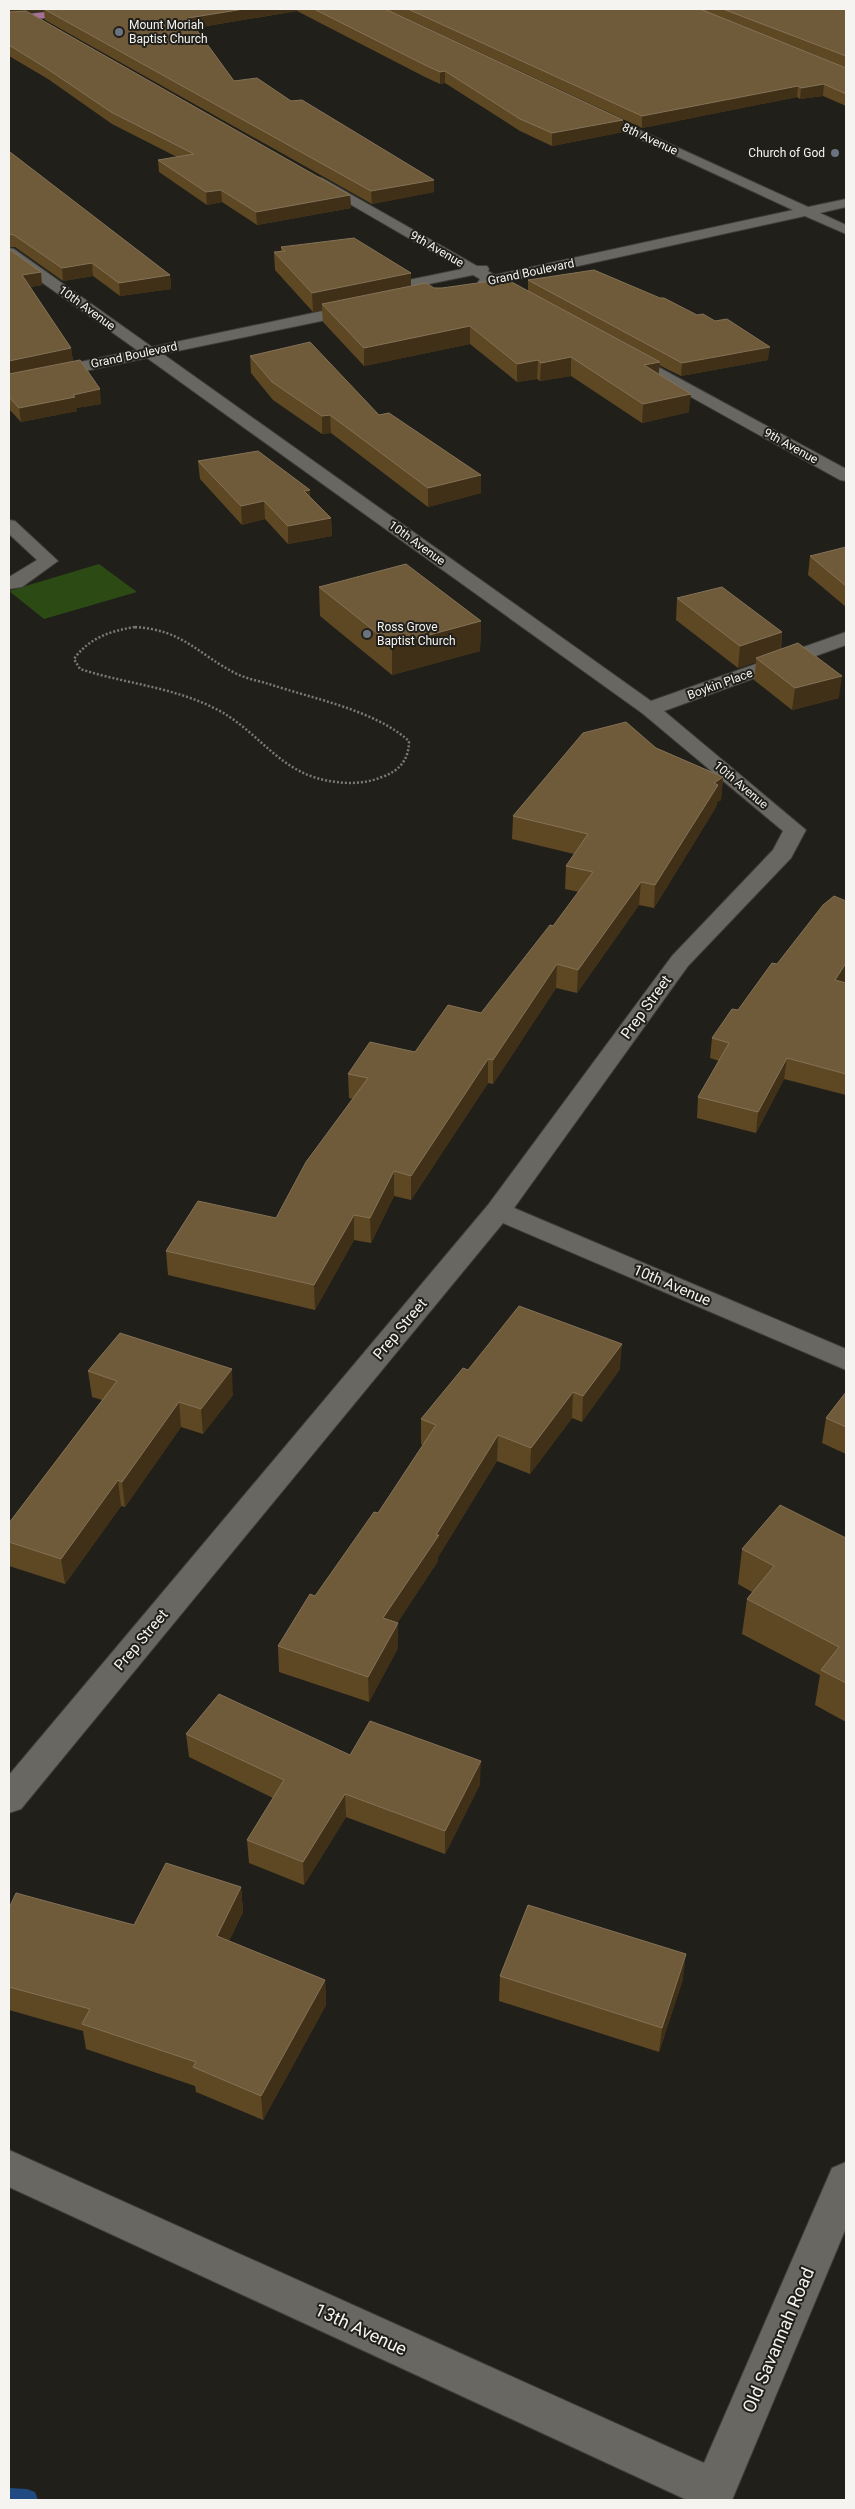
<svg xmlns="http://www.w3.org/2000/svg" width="855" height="2509" font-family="Roboto,sans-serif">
	<rect width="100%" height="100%" fill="#201f1a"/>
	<path fill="#2b4a14" d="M99 564 137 592 44 619 9 591Z"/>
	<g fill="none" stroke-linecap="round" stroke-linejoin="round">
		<path fill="#214982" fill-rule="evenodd" d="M9 2488 27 2489 35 2492 38 2500H9Z"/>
		<defs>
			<path id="minor" d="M589 107 808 207 846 199V207L820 213 846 225V234L805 216 506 282 531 296 534 299 531 302 526 304 491 285H480L478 282 480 279 473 275 375 295 370 294 368 291 370 288 462 269 310 181 317 177 322 178 477 266H487L489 269 488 271 495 275 793 210 585 114 583 111 585 108Z
				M9 248 14 249 152 347 360 303 365 305 368 308 365 311 360 313 163 354 651 701 846 632V645L664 711 806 830 791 858 688 966 514 1208 846 1349V1370L503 1223 21 1809 9 1813V1775L488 1205 672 956 773 850 783 831 642 713 147 358 9 387V377L137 350 9 259Z
				M627 350 846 469V481L840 480 621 358 619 355Z
				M9 520 15 521 58 561 22 587 9 589V577L37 560 9 534Z
				M9 2150 704 2463 832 2168 846 2162V2228L732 2500H687L9 2187Z"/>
			<path id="major" d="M73 9H108L102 12 9 22V16Z"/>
		</defs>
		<use href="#minor" stroke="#3e3d39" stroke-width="2"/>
		<use href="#major" stroke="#3e3d39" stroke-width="2"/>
		<path stroke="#7b7a76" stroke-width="2.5" stroke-dasharray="2 2" stroke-linecap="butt" d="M135 627C184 630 197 654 237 674 247 679 259 681 269 684 314 699 374 710 409 741 409 760 399 771 382 777 368 783 351 784 337 782 278 776 261 730 212 707 171 687 123 683 80 669L74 659C89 638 110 631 135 627Z"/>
		<use href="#minor" fill="#696762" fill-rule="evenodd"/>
		<use href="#major" fill="#a77197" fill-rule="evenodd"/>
	</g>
	<path fill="#5e4824" d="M9 9H846V106L823 96 800 99 797 97 642 128 402 16 623 120V132L552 146 520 131 445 83 440 84 423 76 297 11 195 28 234 81 291 101 434 192 372 204 45 20 44 11 28 12 350 195 351 208 257 225 222 202 207 205 159 172 158 160 177 157 112 124 48 79 9 56Z
		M9 152 170 275 171 289 120 296 93 276 63 281 15 247H9Z
		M281 247 411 286 434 288 528 291V280L768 360 681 376 659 365V374L689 412 642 423 571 376 540 381 537 379 517 382 470 344 364 366 323 322 322 310 313 312 275 270 274 252H281Z
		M9 249 42 285 30 287 71 348 73 361 101 404 76 408 77 411 21 422 9 409Z
		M250 356 379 415 481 493 428 507 331 433 322 434 273 400 251 373Z
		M198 461 310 490V497L331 518 332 536 288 544 265 519 242 525 200 479Z
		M846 547V607L808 575 810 556Z
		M319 587 481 621 480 651 392 675 320 616Z
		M677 598 782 632 781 650 839 698 792 710 754 680 756 662 738 668 676 620Z
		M656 748 723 777 721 800 717 802 716 807 654 908 639 905 577 993 556 988 493 1084 488 1083 411 1200 394 1196 371 1243 354 1240 315 1310 168 1275 166 1251 276 1218 353 1099 349 1098 348 1074 415 1052 481 1013 553 926 579 892 565 889 566 866 574 854 512 839 513 816Z
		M846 901V979L844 982 846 983V1095L784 1079 756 1133 697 1118 698 1097 719 1061 710 1058 712 1038 738 1010 777 964Z
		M620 1369 582 1422 572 1418 530 1474 497 1461 438 1557V1561L397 1623 398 1648 369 1702 279 1672 278 1646 378 1513 423 1445 421 1444V1419L468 1370Z
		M88 1371 233 1395 203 1434 181 1427 125 1507 121 1506 65 1584 9 1566V1523L102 1400 92 1397Z
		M846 1392V1454L822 1443 826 1418Z
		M846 1538V1722L815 1705 820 1675 742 1634 747 1599 752 1592 738 1584 742 1549Z
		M186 1734 350 1755 480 1784 445 1854 346 1817 304 1885 249 1863 247 1840 273 1798 189 1757Z
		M241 1887 243 1912 229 1941 325 1980 326 2005 263 2120 196 2092 195 2086 86 2049 83 2031 9 2010V1908L134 1925Z
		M500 1976 683 1979 659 2052 499 2001Z"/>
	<path fill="#3f3017" d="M9 9H59H44V11L9 15Z
		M244 9H297V11L188 29V18Z
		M445 71V83L440 84V72Z
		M824 84 823 96 800 99 801 88Z
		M798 86 797 97 642 128V116Z
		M623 120V132L552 146V133Z
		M434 180V192L372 204 371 191Z
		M221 190 222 202 207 205 206 192Z
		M350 195 351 208 257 225 256 212Z
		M92 263 93 276 63 281 62 268Z
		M41 272 42 285 23 288 22 275Z
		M411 273V291L322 304V310L313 312 312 293Z
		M170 275 171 289 120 296 119 283Z
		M470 326V344L364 366V348Z
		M770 347 768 360 681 376 682 363Z
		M71 348 73 362 9 375V361Z
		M571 357V376L540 381 541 363Z
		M538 360 537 379 517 382V364Z
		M660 362 658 380 644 365Z
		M100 389 101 404 76 408 77 411 21 422 19 408 73 395Z
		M691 394 689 412 642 423 643 404Z
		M330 415 331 433 322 434V416Z
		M481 475V493L428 507V488Z
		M310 490 311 508 304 491Z
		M264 501 265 519 242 525 241 506Z
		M331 518 332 536 288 544V526Z
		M481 621 480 651 392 675V645Z
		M782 632 780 653 756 658V662L738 668 740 646Z
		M842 676 839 698 792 710 795 688Z
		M723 777 721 800 717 802 716 807 654 908 655 885 714 783Z
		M641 882 639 905 577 993 578 970Z
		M846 963V979L832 999 835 980Z
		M557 964 556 988 493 1084V1060Z
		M787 1058 784 1079 756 1133 758 1112Z
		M488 1059V1083L411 1200V1176Z
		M394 1171V1196L371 1243 370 1218Z
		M354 1215V1240L315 1310 314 1285Z
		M622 1344 620 1369 582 1422 583 1396Z
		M232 1369 233 1395 203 1434 201 1409Z
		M573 1392 572 1418 530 1474 531 1448Z
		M179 1402 181 1427 125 1507 122 1482Z
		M498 1435 497 1461 438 1557V1561L384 1644 383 1618Z
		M118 1480 121 1506 65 1584 61 1559Z
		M398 1623V1648L369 1702 368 1677Z
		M481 1761 480 1784 445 1854V1831Z
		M345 1794 346 1817 304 1885 303 1862Z
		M241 1887 243 1912 219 1961 217 1936Z
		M686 1954 683 1979 659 2052 662 2028Z
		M325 1980 326 2005 263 2120 261 2096Z"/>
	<path fill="#6f5a3a" stroke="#847257" d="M44 9H244L188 18 234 81 257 78 291 101 302 100 434 180 371 191Z
		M314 9H385L623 120 552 133 520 119 445 71 440 72 423 64Z
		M408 9H700L846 68V94L824 84 801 88 798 86 642 116Z
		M723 9H846V56Z
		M26 11 350 195 256 212 221 190 206 192 158 160 194 154 111 112 46 68 9 45V12Z
		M9 152H10L170 275 119 283 92 263 62 268 14 235 9 234Z
		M354 238 411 273 312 293 274 252 285 251 281 247Z
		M9 249 41 272 22 275 71 348 9 361Z
		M594 270 660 298H664L697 315 703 314 715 321 727 319 770 347 682 363 528 280Z
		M506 279 660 362 644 365 691 394 643 404 571 357 541 363 538 360 517 364 470 326 364 348 322 304 426 283 434 288H442Z
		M310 342 379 415 389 413 481 475 428 488 330 415 322 416 272 382 250 356Z
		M80 360 100 389 73 395 75 397 19 408 9 397V374Z
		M258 451 310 490 304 491 331 518 288 526 264 501 241 506 198 461Z
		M846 547V586L810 556Z
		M406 564 481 621 392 645 319 587Z
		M722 587 782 632 740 646 677 598Z
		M798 643 842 676 795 688 756 658Z
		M626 722 656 748 723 777 714 783 718 785 655 885 641 882 578 970 557 964 493 1060 488 1059 411 1176 394 1171 370 1218 354 1215 314 1285 166 1251 198 1201 276 1218 306 1162 368 1078 348 1074 370 1042 415 1052 448 1005 481 1013 550 925 553 926 593 872 566 866 588 834 513 816 583 733Z
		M834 896 846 901V963L835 980 846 983V1074L787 1058 758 1112 698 1097 729 1043 712 1038 732 1009 738 1010 772 963 777 964 823 905Z
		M519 1306 622 1344 583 1396 573 1392 531 1448 498 1435 436 1535H439L383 1618 398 1623 368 1677 278 1646 310 1594 315 1596 374 1512 378 1513 436 1425 421 1419 463 1368 468 1370Z
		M120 1333 232 1369 201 1409 179 1402 122 1482 118 1480 61 1559 9 1542V1523L117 1381 88 1371Z
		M846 1392V1427L826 1418Z
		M780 1505 846 1538V1683L821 1670 839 1647 747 1599 774 1566 742 1549Z
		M219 1694 350 1755 370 1721 481 1761 445 1831 345 1794 303 1862 247 1840 284 1780 186 1734Z
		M166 1863 241 1887 217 1936 325 1980 261 2096 193 2067 196 2062 82 2024 90 2009 9 1987V1908L16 1893 134 1925Z
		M528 1905 686 1954 662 2028 500 1976Z"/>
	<g fill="#6b7280" stroke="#201f1a" stroke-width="2">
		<circle cx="119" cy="32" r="5"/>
		<circle cx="835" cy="153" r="5"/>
		<circle cx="367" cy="634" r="5"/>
	</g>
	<g text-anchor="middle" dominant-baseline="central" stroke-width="4" stroke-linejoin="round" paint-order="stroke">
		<g font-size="12" fill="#f5f4f0" stroke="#201f1a" text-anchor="start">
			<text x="129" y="25">Mount Moriah<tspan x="129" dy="14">Baptist Church</tspan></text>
			<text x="825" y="153" text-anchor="end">Church of God</text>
			<text x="377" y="627">Ross Grove<tspan x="377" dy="14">Baptist Church</tspan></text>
		</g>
		<g font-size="12" fill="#f5f4f0" stroke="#201f1a">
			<text transform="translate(650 139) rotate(25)">8th Avenue</text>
			<text transform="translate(437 249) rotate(30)">9th Avenue</text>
			<text transform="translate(531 272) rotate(-12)">Grand Boulevard</text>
			<text transform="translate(87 308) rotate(36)">10th Avenue</text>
			<text transform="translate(134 355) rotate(-12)">Grand Boulevard</text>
			<text transform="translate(791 446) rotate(29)">9th Avenue</text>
			<text transform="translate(417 543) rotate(36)">10th Avenue</text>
			<text transform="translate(720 684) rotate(-20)">Boykin Place</text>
			<text transform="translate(741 785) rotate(40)">10th Avenue</text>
		</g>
		<g font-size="15" fill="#f5f4f0" stroke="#201f1a">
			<text transform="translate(646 1007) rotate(-54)">Prep Street</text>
			<text transform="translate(672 1285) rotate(23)">10th Avenue</text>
			<text transform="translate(400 1329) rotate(-50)">Prep Street</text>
			<text transform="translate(141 1640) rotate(-50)">Prep Street</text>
		</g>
		<g font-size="18" fill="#f5f4f0" stroke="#201f1a">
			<text transform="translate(361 2329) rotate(25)">13th Avenue</text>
			<text transform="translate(778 2340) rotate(-67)">Old Savannah Road</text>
		</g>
	</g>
	<rect width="855" height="2509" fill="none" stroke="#f5f4f0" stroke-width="20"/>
</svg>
